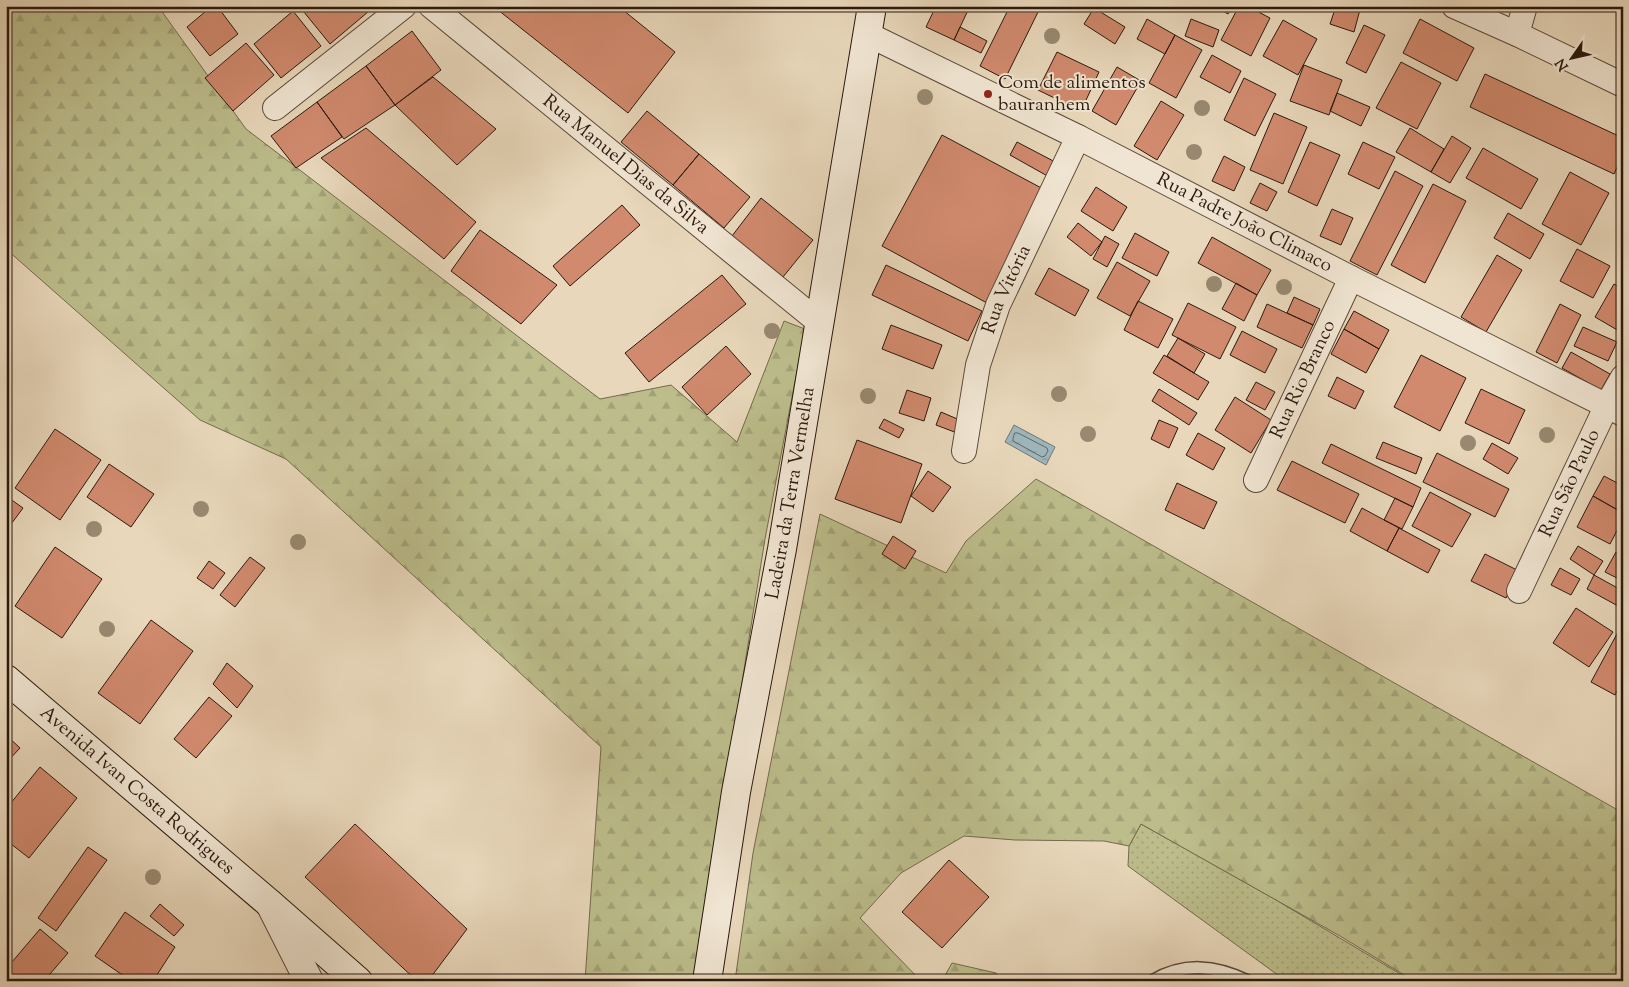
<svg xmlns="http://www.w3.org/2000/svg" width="1629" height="987" font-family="'Sorts Mill Goudy',serif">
	<defs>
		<pattern id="grass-dots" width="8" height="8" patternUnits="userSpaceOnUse" patternTransform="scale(1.25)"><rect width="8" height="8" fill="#bcbd8b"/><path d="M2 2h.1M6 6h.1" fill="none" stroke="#a2a277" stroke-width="1.8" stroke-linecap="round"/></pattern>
		<pattern id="forest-firs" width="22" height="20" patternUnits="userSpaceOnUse" patternTransform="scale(1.25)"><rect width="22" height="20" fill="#bcbd8b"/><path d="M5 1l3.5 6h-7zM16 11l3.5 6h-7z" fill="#a2a277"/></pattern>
		<pattern id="water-ripples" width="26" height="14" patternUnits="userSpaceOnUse" patternTransform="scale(1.25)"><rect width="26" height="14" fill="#9eb6bc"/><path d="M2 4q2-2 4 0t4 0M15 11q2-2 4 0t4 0" fill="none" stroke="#889ca0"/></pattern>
	</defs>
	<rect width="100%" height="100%" fill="#e8d7ba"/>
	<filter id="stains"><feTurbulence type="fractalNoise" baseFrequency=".004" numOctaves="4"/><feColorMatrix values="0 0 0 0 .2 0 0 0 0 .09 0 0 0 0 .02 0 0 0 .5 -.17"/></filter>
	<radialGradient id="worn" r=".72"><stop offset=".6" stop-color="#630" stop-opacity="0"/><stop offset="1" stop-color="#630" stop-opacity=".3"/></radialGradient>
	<path fill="url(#grass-dots)" stroke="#746b4c" d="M1141 824 1271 897 1412 981H1286L1128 866 1129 846Z"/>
	<path fill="url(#forest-firs)" stroke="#746b4c" d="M6 6H158L246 129 600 399 671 385 737 442 784 321 805 329 765 539 694 981H585L601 747 286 459 200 420 6 249Z
		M1036 479 1623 813V981H1414L1340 936 1141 824 1129 846 1104 841 1015 840 964 836 901 873 860 918 921 981H735L753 853 820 514 946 573 966 541Z
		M952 963 996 973 1001 981H931L943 979Z"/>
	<path fill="url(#water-ripples)" stroke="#707776" d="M1014 425 1055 447 1046 465 1005 442Z"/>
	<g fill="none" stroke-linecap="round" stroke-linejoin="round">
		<path stroke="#646865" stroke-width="1" d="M1015 433H1018L1047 448 1048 451 1045 456 1042 457 1013 441V439Z"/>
	</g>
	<path fill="#d18a6e" stroke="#2b190e" d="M212 6H217L238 34 210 56 187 27Z
		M299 6H375L330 44Z
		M493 6H618L675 52 628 113Z
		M936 6H970L954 40 926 27Z
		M1010 6H1041L1005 79 980 66Z
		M1214 6H1232L1228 14Z
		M1239 6H1247L1270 18 1251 56 1221 40Z
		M1336 6H1361L1354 32 1330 24Z
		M1094 8 1125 27 1115 44 1084 24Z
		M293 11 321 46 281 78 254 44Z
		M1147 19 1175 35 1165 54 1137 39Z
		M1191 19 1219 30 1213 47 1185 36Z
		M1420 19 1474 48 1457 81 1403 53Z
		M1283 20 1317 39 1298 75 1263 56Z
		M1364 25 1385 35 1366 73 1346 63Z
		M960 27 987 41 981 53 954 40Z
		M412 31 441 70 395 105 366 66Z
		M1175 35 1202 50 1176 98 1149 83Z
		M246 43 274 75 233 111 205 78Z
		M1057 52 1099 72 1081 111 1038 90Z
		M1212 55 1241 71 1230 93 1200 77Z
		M1401 62 1441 83 1417 129 1376 108Z
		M1304 65 1342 80 1329 115 1290 101Z
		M366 66 395 105 344 139 317 102Z
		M1117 67 1141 81 1116 125 1092 111Z
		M1485 74 1623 138V154L1614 174 1470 107Z
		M433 77 496 129 457 165 395 105Z
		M1244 78 1276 94 1255 136 1224 120Z
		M1337 93 1370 107 1361 126 1330 111Z
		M1161 101 1184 115 1157 160 1134 146Z
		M317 102 342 137 296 168 271 136Z
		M647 111 699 154 673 185 621 142Z
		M1274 113 1307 127 1283 184 1250 170Z
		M366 128 476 222 444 259 321 158Z
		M1410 128 1444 149 1431 172 1396 152Z
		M942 135 1047 191 987 303 882 246Z
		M1452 136 1471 148 1450 183 1431 172Z
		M1017 142 1059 164 1051 178 1010 155Z
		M1310 142 1340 155 1317 206 1288 192Z
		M1363 142 1395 157 1379 189 1348 174Z
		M1483 148 1538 179 1521 209 1466 178Z
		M699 154 750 197 724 228 673 185Z
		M1224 156 1245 167 1234 191 1212 181Z
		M1395 171 1423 186 1377 275 1350 261Z
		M1570 172 1609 193 1581 245 1542 224Z
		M1260 183 1277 192 1267 211 1250 203Z
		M1433 184 1466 201 1425 283 1391 265Z
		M1096 187 1127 207 1113 231 1081 211Z
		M761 198 813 240 783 277 732 236Z
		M622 205 640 225 570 286 553 266Z
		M1332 209 1353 218 1341 245 1320 236Z
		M1508 213 1544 234 1530 259 1494 238Z
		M1078 223 1102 242 1091 256 1067 237Z
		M480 230 557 285 521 324 451 271Z
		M1135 233 1169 252 1157 276 1122 258Z
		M1105 236 1119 244 1107 267 1093 259Z
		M1212 237 1271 270 1257 295 1198 263Z
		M1577 249 1610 266 1593 298 1560 281Z
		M1497 255 1522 270 1486 332 1461 317Z
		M1117 262 1150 281 1130 316 1097 298Z
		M886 265 982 311 968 341 872 295Z
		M1049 268 1089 290 1075 316 1035 294Z
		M722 275 746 304 649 382 625 353Z
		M1236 283 1257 295 1244 321 1222 309Z
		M1614 284 1623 289V324L1619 331 1595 317Z
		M1294 297 1320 309 1313 325 1287 313Z
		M1138 301 1173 319 1158 348 1124 330Z
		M1188 303 1236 327 1220 359 1172 335Z
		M1267 304 1313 325 1302 348 1257 327Z
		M1560 304 1581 315 1557 363 1536 352Z
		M1354 311 1389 330 1379 349 1344 329Z
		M891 325 942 345 933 369 882 349Z
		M1583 327 1617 342 1608 361 1574 346Z
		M1344 329 1379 349 1366 373 1331 354Z
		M1242 331 1277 349 1265 373 1230 355Z
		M1178 338 1205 354 1194 373 1167 356Z
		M726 346 751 374 707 415 682 387Z
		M1571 352 1610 374 1601 390 1562 368Z
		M1164 355 1209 382 1198 400 1153 373Z
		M1421 355 1466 378 1440 431 1394 407Z
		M1337 377 1364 391 1355 409 1328 396Z
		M1256 382 1275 392 1265 410 1246 400Z
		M1159 389 1197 413 1189 425 1152 401Z
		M1481 389 1525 410 1509 444 1465 423Z
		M907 390 931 398 924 421 899 413Z
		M1235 397 1271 420 1251 453 1215 430Z
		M941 412 962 421 957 433 936 425Z
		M884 419 904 429 899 438 879 428Z
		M1159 420 1178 428 1169 448 1151 439Z
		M55 429 101 460 60 520 15 488Z
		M1198 433 1225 448 1213 470 1186 455Z
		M857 440 922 464 901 523 835 499Z
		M1383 442 1422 458 1416 474 1376 458Z
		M1492 443 1518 458 1508 474 1483 459Z
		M1331 444 1421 488 1413 507 1322 463Z
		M1437 453 1509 489 1495 517 1423 482Z
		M1292 461 1359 494 1345 523 1277 490Z
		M109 464 154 494 131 527 87 497Z
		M928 471 951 487 933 512 911 496Z
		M1604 476 1623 486V513L1593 496Z
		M1177 483 1217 502 1204 529 1165 510Z
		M1430 492 1471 514 1452 547 1412 526Z
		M6 496 23 508 6 531Z
		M1593 496 1623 513V519L1610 544 1577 527Z
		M1395 498 1413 507 1402 529 1384 520Z
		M1362 508 1399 528 1387 551 1350 531Z
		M1399 528 1440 550 1428 573 1387 551Z
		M893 536 916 551 905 569 882 554Z
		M1578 546 1603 561 1594 575 1570 559Z
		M55 547 102 579 62 638 15 606Z
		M1616 552 1623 555V581L1605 572Z
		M1485 554 1519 571 1506 598 1471 581Z
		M250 557 265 568 235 607 220 595Z
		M209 561 225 573 213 589 197 578Z
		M1560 568 1580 579 1571 595 1551 585Z
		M1594 575 1623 591V596L1618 606 1587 589Z
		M1576 608 1613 632 1589 667 1553 643Z
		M151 620 193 651 140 724 98 693Z
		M1618 632 1623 635V680L1615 695 1591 682Z
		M227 663 253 686 237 708 213 684Z
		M209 697 232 716 196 758 174 739Z
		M6 735 20 748 6 763Z
		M40 767 77 798 29 858 6 840V809Z
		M355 824 467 929 428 981H417L305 877Z
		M88 847 107 860 56 931 38 918Z
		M949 860 989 897 942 948 902 912Z
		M160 904 184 925 174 936 150 916Z
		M125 912 175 947 153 981H131L95 956Z
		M40 929 68 953 44 981H6V969Z"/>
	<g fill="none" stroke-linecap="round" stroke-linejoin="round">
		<defs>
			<path id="service" d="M1152 981C1184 962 1215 965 1248 981"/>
			<g id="minor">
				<path id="s1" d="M431 6 820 323"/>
				<path d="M1454 6 1517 34 1623 85"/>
				<path id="s2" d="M867 34 1078 137 1351 278 1623 414"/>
				<path d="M1517 34 1525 6"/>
				<path d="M275 108 404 6"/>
				<path id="s3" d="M964 451 978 365 998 305 1078 137"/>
				<path id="s4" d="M1256 480 1351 278"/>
				<path id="s5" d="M1519 591 1607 405 1623 377"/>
			</g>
			<path id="tertiary" d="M270 904 309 981"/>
			<g id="secondary">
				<path id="s6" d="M6 679 269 903 358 981"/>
				<path id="s7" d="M707 981 736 792 782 549 872 6"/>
			</g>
		</defs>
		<use href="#service" stroke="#5a4839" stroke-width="14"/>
		<use href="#minor" stroke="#5a4839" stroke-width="26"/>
		<use href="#tertiary" stroke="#5a4839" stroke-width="30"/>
		<use href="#secondary" stroke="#2b190e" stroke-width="30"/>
		<use href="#service" stroke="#f0e5d2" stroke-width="11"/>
		<use href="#minor" stroke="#f0e5d2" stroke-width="24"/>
		<use href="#tertiary" stroke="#f0e5d2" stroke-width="28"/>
		<use href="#secondary" stroke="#f0e5d2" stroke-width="28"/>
	</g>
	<g fill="#988970">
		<circle cx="1052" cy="36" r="8"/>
		<circle cx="925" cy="97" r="8"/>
		<circle cx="1202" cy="108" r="8"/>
		<circle cx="1194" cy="152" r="8"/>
		<circle cx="1214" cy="284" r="8"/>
		<circle cx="1284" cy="287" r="8"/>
		<circle cx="772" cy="331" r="8"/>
		<circle cx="1059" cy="394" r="8"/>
		<circle cx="868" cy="396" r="8"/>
		<circle cx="1088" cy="434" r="8"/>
		<circle cx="1547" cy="435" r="8"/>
		<circle cx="1468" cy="443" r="8"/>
		<circle cx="201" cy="509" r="8"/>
		<circle cx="94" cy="529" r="8"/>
		<circle cx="298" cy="542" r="8"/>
		<circle cx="107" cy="629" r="8"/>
		<circle cx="153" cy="877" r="8"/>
	</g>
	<circle fill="#8f2418" stroke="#f0e5d2" stroke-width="2" cx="988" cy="94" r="5"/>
	<g text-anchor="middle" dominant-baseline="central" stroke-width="4" stroke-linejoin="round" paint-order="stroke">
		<g font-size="19" fill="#2b190e" stroke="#f0e5d2" text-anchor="start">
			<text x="998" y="83">Com de alimentos<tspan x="998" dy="22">bauranhem</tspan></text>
		</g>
		<g font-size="19" fill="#2b190e" stroke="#f0e5d2">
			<text stroke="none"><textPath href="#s1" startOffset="251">Rua Manuel Dias da Silva</textPath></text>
			<text stroke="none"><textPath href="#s2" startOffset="422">Rua Padre João Climaco</textPath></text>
			<text stroke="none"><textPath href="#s3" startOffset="168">Rua Vitória</textPath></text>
			<text stroke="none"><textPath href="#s4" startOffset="111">Rua Rio Branco</textPath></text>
			<text stroke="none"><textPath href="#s5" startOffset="119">Rua São Paulo</textPath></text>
			<text stroke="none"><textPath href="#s7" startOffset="495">Ladeira da Terra Vermelha</textPath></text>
			<text stroke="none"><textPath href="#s6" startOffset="172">Avenida Ivan Costa Rodrigues</textPath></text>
		</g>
	</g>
	<rect width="1629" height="987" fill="none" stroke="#e8d7ba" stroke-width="25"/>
	<rect x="8" y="8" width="1614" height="972" fill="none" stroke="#2b190e" stroke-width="2.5"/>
	<rect x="12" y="12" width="1604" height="962" fill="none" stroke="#2b190e"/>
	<g transform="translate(1572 58) rotate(236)" stroke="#f0e5d2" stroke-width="4" paint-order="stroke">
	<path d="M0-4L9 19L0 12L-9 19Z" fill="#2b190e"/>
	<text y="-8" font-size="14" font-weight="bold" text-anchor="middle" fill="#2b190e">N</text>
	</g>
	<rect width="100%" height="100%" filter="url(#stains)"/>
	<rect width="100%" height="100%" fill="url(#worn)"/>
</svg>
